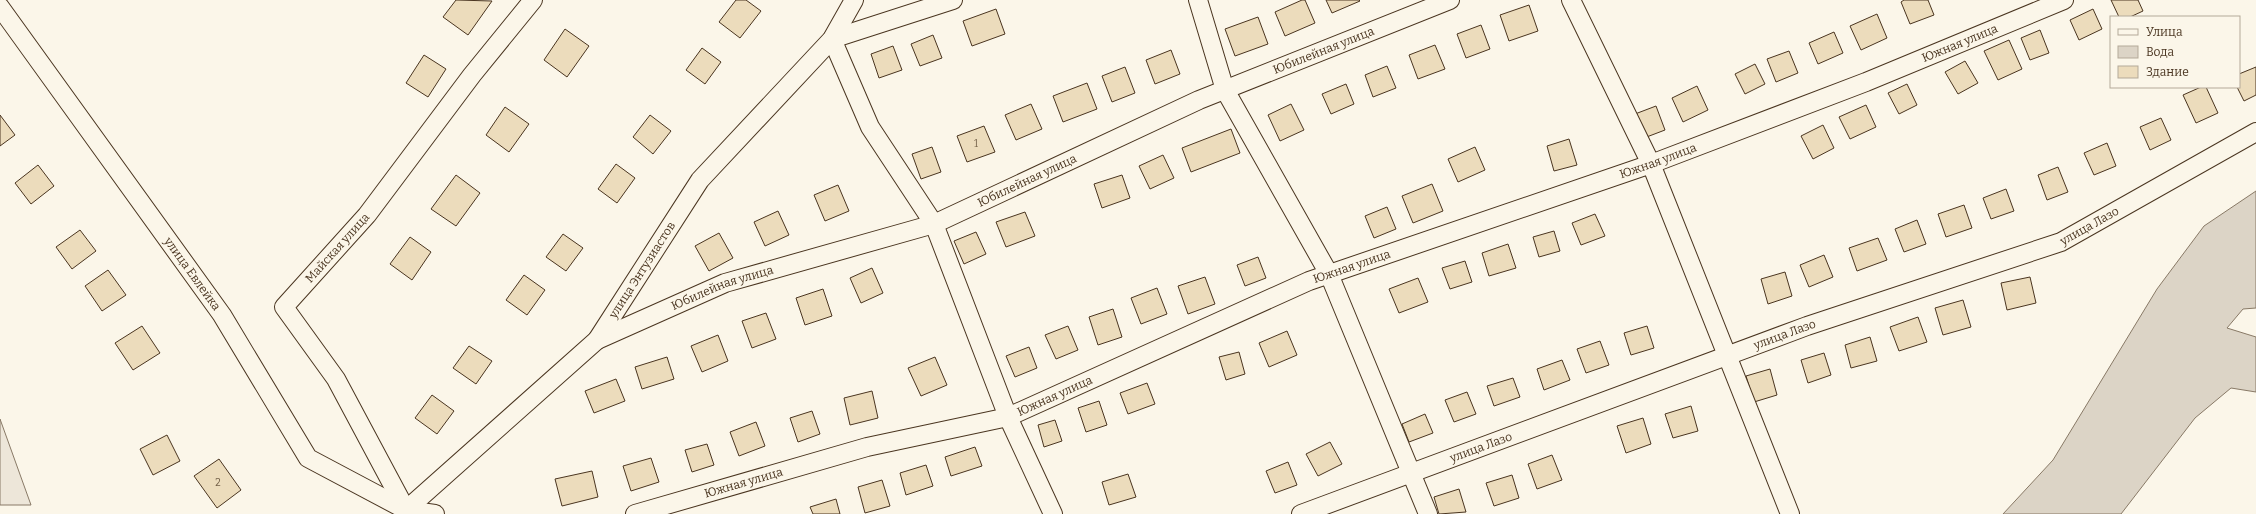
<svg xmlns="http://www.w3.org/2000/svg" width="2256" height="514" font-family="Bitter,serif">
	<rect width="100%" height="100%" fill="#fbf6e9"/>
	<path fill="#ede6d9" stroke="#887966" d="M0 419 31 505H0Z"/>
	<path fill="#dcd4c6" stroke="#887966" d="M2256 191V308L2243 309 2227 328 2256 337V392L2231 388 2195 418 2121 514H2003L2053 460 2157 289 2204 226Z"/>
	<path fill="#ecdcbc" stroke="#4a3520" d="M456 0 492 1 468 35 443 17Z
		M736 0H746L761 11 740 38 719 22Z
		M1302 0H1305L1315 23 1285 36 1275 12Z
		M1326 0H1359L1360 1 1332 13Z
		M1904 0H1928L1934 15 1910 24 1901 2Z
		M2111 0H2138L2143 11 2130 17H2119Z
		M1529 5 1538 31 1509 41 1500 15Z
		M996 9 1005 34 972 46 963 21Z
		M2093 9 2102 29 2079 40 2070 20Z
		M1877 14 1887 38 1861 50 1850 26Z
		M1258 17 1268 44 1235 56 1225 29Z
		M1481 25 1490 49 1466 58 1457 34Z
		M565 29 589 46 567 77 544 60Z
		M2040 30 2049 53 2030 60 2021 38Z
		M1834 32 1843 53 1818 64 1809 43Z
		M933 35 942 58 920 66 911 44Z
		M2009 40 2022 69 1998 80 1984 51Z
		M1435 45 1445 69 1418 79 1409 55Z
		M893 46 902 70 879 78 871 54Z
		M702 48 721 62 705 84 686 70Z
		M1171 50 1180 74 1155 84 1146 60Z
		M1789 51 1798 73 1776 82 1767 59Z
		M424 55 446 69 428 97 406 83Z
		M1965 61 1978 83 1958 94 1945 72Z
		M1755 64 1765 84 1745 94 1735 74Z
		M1387 66 1396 88 1373 97 1365 75Z
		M1125 67 1135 93 1112 102 1102 76Z
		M2256 67V95L2244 101 2237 87H2239V74Z
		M1087 83 1097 109 1063 122 1053 96Z
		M1346 84 1354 104 1331 114 1322 94Z
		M1907 84 1917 105 1899 114 1888 93Z
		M1697 86 1708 110 1683 122 1672 98Z
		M2201 87H2206L2218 113 2196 123 2183 95Z
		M1031 104 1042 129 1016 140 1005 115Z
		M1291 104 1304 130 1280 141 1268 115Z
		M1866 105 1876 127 1850 139 1839 117Z
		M1656 106 1665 130 1644 138 1635 114Z
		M505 107 529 124 509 152 486 135Z
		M0 115 15 135 0 146Z
		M650 115 671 131 653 154 633 137Z
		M2161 118 2171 140 2150 150 2140 127Z
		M1823 125 1834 148 1813 159 1801 136Z
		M984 126 995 152 967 162 957 136Z
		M1231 129 1240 153 1191 172 1182 148Z
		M1569 139 1577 165 1554 171 1547 146Z
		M2107 143 2116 166 2094 175 2084 153Z
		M932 147 941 172 921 179 912 154Z
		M1475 147 1485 170 1458 182 1448 159Z
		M1163 155 1174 178 1150 189 1139 166Z
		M616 164 635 178 617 203 598 189Z
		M38 165 54 186 31 204 15 183Z
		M2058 167 2068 192 2047 200 2038 175Z
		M456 175 480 193 456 226 431 209Z
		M1122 175 1130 198 1102 208 1094 184Z
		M1432 184 1443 211 1413 223 1402 196Z
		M838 185 849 211 825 221 814 195Z
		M2006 189 2014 211 1991 219 1983 198Z
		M1964 205 1972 228 1946 237 1938 214Z
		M1387 207 1396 229 1374 238 1365 216Z
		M778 211 789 235 765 246 754 222Z
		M1025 212 1035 236 1006 247 996 222Z
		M1595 214 1605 236 1581 245 1572 223Z
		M1917 220 1926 244 1904 252 1895 229Z
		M80 230 96 251 72 269 56 247Z
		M1554 231 1560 251 1539 257 1533 237Z
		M976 232 986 254 964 264 954 241Z
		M719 233 733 258 709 271 695 246Z
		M563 234 583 248 566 271 546 257Z
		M410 237 431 252 412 280 390 264Z
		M1878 238 1887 260 1857 271 1849 248Z
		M1508 244 1516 268 1489 276 1482 253Z
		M1824 255 1833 277 1809 287 1800 265Z
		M1258 257 1266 278 1245 286 1237 265Z
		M1465 261 1472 282 1450 289 1442 268Z
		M872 268 883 293 861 303 850 278Z
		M108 270 126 295 102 311 85 286Z
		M1785 272 1792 296 1768 304 1761 279Z
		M524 275 545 290 527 315 506 300Z
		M1205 277 1215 304 1188 314 1178 286Z
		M2030 277 2036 303 2007 310 2001 283Z
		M1418 278 1428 302 1399 313 1389 289Z
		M1157 288 1167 314 1141 324 1131 298Z
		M823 289 832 316 805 325 796 298Z
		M1963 300 1971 327 1943 335 1935 308Z
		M1113 309 1122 337 1098 345 1089 317Z
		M766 313 776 339 752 348 742 321Z
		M1918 317 1927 342 1899 351 1890 327Z
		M142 326 160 353 133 370 115 343Z
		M1068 326 1078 350 1056 359 1045 335Z
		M1647 326 1654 348 1631 355 1624 333Z
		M1287 331 1297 355 1269 367 1259 343Z
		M718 335 728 361 702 372 691 346Z
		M1870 337 1877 361 1851 368 1845 345Z
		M1600 341 1609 365 1586 373 1577 349Z
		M469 346 492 361 476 384 453 368Z
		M1029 347 1037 368 1015 377 1006 356Z
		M1239 352 1245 374 1226 380 1219 357Z
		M1824 353 1831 375 1808 383 1801 360Z
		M667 357 674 379 642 389 635 367Z
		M935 357 947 385 921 396 908 368Z
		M1562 360 1570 380 1544 390 1537 369Z
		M1770 369 1777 395 1754 402 1746 376Z
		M1513 378 1520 397 1494 406 1487 386Z
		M616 379 625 401 594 413 585 391Z
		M1147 383 1155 404 1128 414 1120 393Z
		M872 391 878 418 850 425 844 398Z
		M1467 392 1476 414 1454 422 1445 400Z
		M432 395 454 411 437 434 415 418Z
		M1099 401 1107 425 1086 432 1078 408Z
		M1691 406 1698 431 1673 438 1665 414Z
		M812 411 820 434 798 442 790 418Z
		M1425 414 1433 433 1409 442 1402 424Z
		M1643 418 1651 444 1626 453 1617 426Z
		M1055 420 1062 441 1044 447 1038 425Z
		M756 422 765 446 739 456 730 432Z
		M167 435 180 461 153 475 140 449Z
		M1330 442 1342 464 1318 476 1306 454Z
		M707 444 714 465 692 472 685 450Z
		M975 447 982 466 951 476 945 457Z
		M1552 455 1562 480 1537 489 1528 464Z
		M651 458 659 482 631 491 623 466Z
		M219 459 241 490 217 508 194 476Z
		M1288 462 1297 485 1275 493 1266 471Z
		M926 465 933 486 906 495 900 473Z
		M592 471 598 497 562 506 555 479Z
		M1128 474 1136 497 1109 505 1102 482Z
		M1512 475 1519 498 1494 506 1486 483Z
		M882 480 890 506 865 513 858 487Z
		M1459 489 1466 512 1439 514 1434 497Z
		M836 499 840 514H813L810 507Z"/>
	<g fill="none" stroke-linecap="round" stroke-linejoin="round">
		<defs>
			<g id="minor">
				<path d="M953 0 832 39 870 127 934 224 1008 417 1053 514"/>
				<path d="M1198 0 1225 90 1329 274 1428 514"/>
				<path d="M1571 0 1651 164 1790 514"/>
				<path id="s1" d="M0 7 222 315 308 458 406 510 435 514"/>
				<path id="s2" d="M597 340 725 283 934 224 1199 100 1450 0"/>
				<path id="s3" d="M406 510 336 379 284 307 367 215 472 75 533 0"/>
				<path id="s4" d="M409 514 406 510 597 340 700 180 832 39 854 0"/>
				<path id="s5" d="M635 514 867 447 1008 417 1309 281 1651 164 1866 82 2064 0"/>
				<path id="s6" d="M1301 514 1807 326 2061 242 2256 132"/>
			</g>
		</defs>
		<use href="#minor" stroke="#4a3520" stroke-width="20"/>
		<use href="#minor" stroke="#fbf6e9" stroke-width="18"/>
	</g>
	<g text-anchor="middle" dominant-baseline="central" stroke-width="3" stroke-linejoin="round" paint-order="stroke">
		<g font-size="10" fill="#725f47">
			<text x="976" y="144">1</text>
			<text x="218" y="483">2</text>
		</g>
		<g font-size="12" fill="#4a3520" stroke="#fbf6e9">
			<text stroke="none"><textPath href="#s5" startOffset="1409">Южная улица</textPath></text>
			<text stroke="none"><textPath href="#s2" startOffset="784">Юбилейная улица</textPath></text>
			<text stroke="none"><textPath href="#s5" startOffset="1085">Южная улица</textPath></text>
			<text stroke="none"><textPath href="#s2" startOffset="460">Юбилейная улица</textPath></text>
			<text stroke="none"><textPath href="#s6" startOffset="840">улица Лазо</textPath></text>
			<text stroke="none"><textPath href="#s3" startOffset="317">Майская улица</textPath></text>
			<text stroke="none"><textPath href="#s5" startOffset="761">Южная улица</textPath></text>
			<text stroke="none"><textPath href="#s4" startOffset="344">улица Энтузиастов</textPath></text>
			<text stroke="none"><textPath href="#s1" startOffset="329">улица Евлейка</textPath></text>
			<text stroke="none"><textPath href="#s2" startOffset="136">Юбилейная улица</textPath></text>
			<text stroke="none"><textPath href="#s6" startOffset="516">улица Лазо</textPath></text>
			<text stroke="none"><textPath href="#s5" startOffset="437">Южная улица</textPath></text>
			<text stroke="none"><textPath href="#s6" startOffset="192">улица Лазо</textPath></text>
			<text stroke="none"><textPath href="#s5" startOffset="113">Южная улица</textPath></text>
		</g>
	</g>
	<rect x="2110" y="16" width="130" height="72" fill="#fbf6e9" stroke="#b4a999"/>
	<rect x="2118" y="29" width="20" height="6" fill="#fbf6e9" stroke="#b4a999"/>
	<text x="2146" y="36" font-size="12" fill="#4a3520">Улица</text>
	<rect x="2118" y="46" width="20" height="12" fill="#dcd4c6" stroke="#b4a999"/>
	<text x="2146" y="56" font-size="12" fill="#4a3520">Вода</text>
	<rect x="2118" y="66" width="20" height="12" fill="#ecdcbc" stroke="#b4a999"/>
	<text x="2146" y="76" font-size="12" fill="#4a3520">Здание</text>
</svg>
